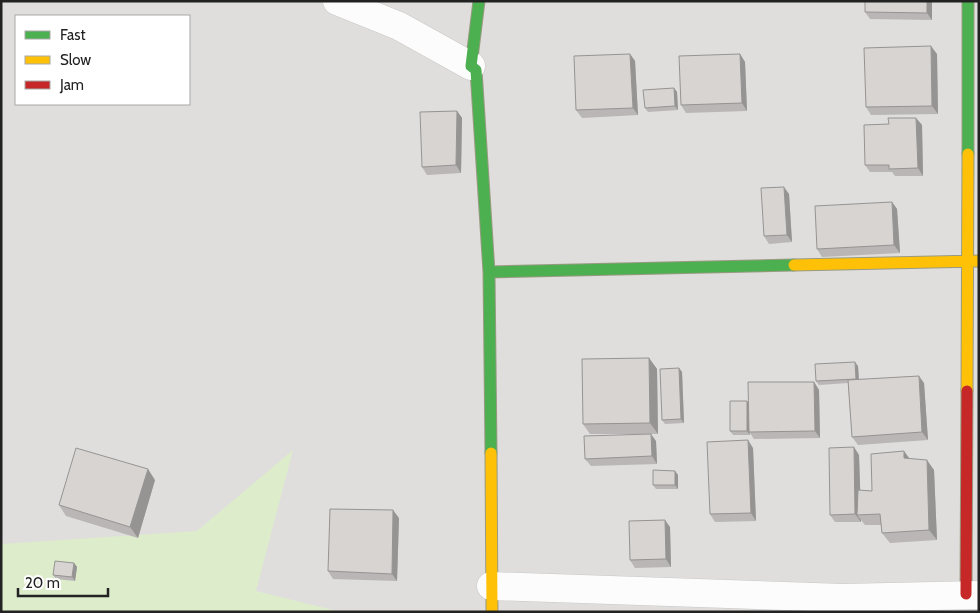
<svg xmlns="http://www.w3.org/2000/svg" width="980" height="613" font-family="Cabin,sans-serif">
	<rect width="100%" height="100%" fill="#f0eeeb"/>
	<path fill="#dfdedc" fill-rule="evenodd" d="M1 1H979V612H1ZM16 16H189V104H16Z"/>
	<path fill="#ddeccb" d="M293 450 256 591 341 612H1V544L197 531Z"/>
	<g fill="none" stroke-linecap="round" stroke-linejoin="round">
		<defs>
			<path id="street" d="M337 1 399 26 471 66
				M491 586 843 598 979 595"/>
			<path id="fast" d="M479 1 471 66 476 70 489 272 491 453
				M968 1V154
				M489 272 794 265"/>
			<path id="slow" d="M794 265 979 261
				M967 391 968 154
				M491 453 492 612"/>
			<path id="jam" d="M966 594 967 391"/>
		</defs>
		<use href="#street" stroke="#c9c8c7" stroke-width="29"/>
		<use href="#fast" stroke="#999a82" stroke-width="13"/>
		<use href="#slow" stroke="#999a82" stroke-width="13"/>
		<use href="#jam" stroke="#999a82" stroke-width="13"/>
		<use href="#street" stroke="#fdfcfc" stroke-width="28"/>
		<use href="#fast" stroke="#4caf50" stroke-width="11"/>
		<use href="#slow" stroke="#ffc107" stroke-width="11"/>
		<use href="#jam" stroke="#c62828" stroke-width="11"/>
	</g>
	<path fill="#b9b6b5" d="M865 1H932V20L870 19 865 12Z
		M630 54 635 61 638 115 582 118 576 110Z
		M740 54 745 62 747 111 686 113 681 105Z
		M937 54 938 114 871 115 866 107Z
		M674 88 677 92 678 110 648 112 645 108Z
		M457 111 462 118 461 173 427 175 422 167Z
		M916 118 922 125 923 176H895L892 172H870L865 165 889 124Z
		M789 194 792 242 769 244 764 236Z
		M892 202 897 209 900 253 822 257 817 249Z
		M649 358 657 369 658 434H590L583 424Z
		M858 366 859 379 924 383 928 440 858 445 852 437 848 383 819 385 816 381Z
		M679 368 682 372 684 423 665 424 662 420Z
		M814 382 819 390 820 438 754 439 750 433V435H733L730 431 747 401 748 403Z
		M656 441 657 464 591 466 585 459Z
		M753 448 756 521 715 522 710 514Z
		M859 455 860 490 872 491 909 458 934 470 937 540 890 543 882 533 881 525H865L861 520V522H835L830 515Z
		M675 471 678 475V489H656L653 485Z
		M155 480 138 538 66 516 59 505Z
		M399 518 397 581 333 579 328 571Z
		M670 527 671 567 635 568 630 560Z
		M74 563 77 567 75 581 56 579 53 575Z"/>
	<path fill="#969493" d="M927 1H932V20L927 13Z
		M931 46 937 54 938 114 932 106Z
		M630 54 635 61 638 115 633 108Z
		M740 54 745 62 747 111 742 103Z
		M674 88 677 92 678 110 675 106Z
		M457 111 462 118 461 173 456 165Z
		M916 118 922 125 923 176 918 168Z
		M784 187 789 194 792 242 787 235Z
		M892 202 897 209 900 253 894 245Z
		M649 358 657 369 658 434 650 423Z
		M855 362 858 366 859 383 856 379Z
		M679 368 682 372 684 423 681 419Z
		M919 376 924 383 928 440 922 432Z
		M814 382 819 390 820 438 815 431Z
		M747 401 750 405 749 432 750 435 747 431Z
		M651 434 656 441 657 464 652 456Z
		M748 440 753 448 756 521 751 513Z
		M854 447 859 455 861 514 857 515 861 520V522L855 514Z
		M904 451 912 462 904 458Z
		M927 460 934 470 937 540 929 530Z
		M148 469 155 480 138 538 130 527Z
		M675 471 678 475V489L675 485Z
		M393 510 399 518 397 581 392 574Z
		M665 520 670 527 671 567 666 559Z
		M74 563 77 567 75 581 72 577Z"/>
	<path fill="#d7d4d2" stroke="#969493" d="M865 1H927V13L865 12Z
		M931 46 932 106 866 107 864 48Z
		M630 54 633 108 576 110 574 56Z
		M740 54 742 103 681 105 679 56Z
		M674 88 675 106 645 108 643 90Z
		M457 111 456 165 422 167 420 112Z
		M888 118H916L918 168 889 169V165H865L864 125 889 124Z
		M784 187 787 235 764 236 761 188Z
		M892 202 894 245 817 249 815 206Z
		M649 358 650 423 583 424 582 359Z
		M855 362 856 379 816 381 815 364Z
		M679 368 681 419 662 420 660 369Z
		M919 376 922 432 852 437 848 380Z
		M748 382H814L815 431 749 432Z
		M730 401H747V431H730Z
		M651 434 652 456 585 459 584 436Z
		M748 440 751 513 710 514 707 442Z
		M854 447 855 514 830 515 829 448Z
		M76 448 148 469 130 527 59 505Z
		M904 451V458L927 460 929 530 882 533 880 514 857 515 858 490 872 491 871 454Z
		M653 470 675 471V485H653Z
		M330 509 393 510 392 574 328 571Z
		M665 520 666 559 630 560 629 521Z
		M55 561 74 563 72 577 53 575Z"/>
	<rect width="980" height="613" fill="none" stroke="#222222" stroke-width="5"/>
	<rect x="15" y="15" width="175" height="90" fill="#ffffff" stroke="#a7a7a7"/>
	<rect x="25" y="31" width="25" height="8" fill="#4caf50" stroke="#a7a7a7"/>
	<text x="60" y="40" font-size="15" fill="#222222">Fast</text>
	<rect x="25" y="56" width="25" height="8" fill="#ffc107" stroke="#a7a7a7"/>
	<text x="60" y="65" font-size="15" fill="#222222">Slow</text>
	<rect x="25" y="81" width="25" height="8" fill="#c62828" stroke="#a7a7a7"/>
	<text x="60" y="90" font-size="15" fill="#222222">Jam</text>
	<path d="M18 588v8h90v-8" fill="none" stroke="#222222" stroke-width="2.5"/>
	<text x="25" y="588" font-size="15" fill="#222222" stroke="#ffffff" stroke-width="4" paint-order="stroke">20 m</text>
</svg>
